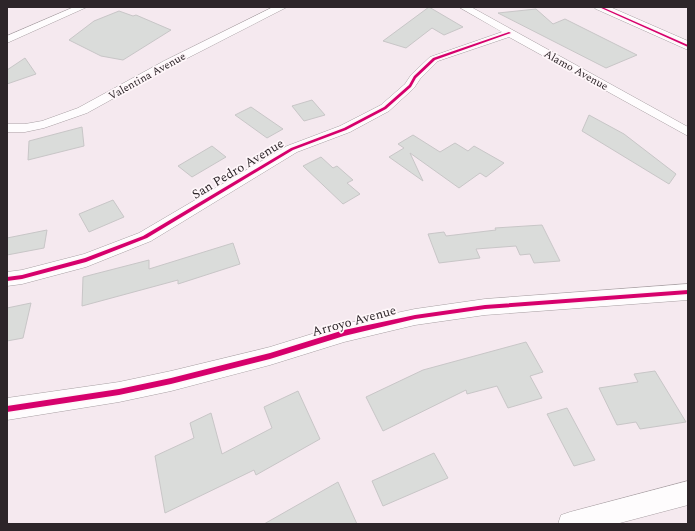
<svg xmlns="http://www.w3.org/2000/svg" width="695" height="531" font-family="Spectral,serif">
	<rect width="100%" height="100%" fill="#f5e9ef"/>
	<path fill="#dadcda" stroke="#c8c6c7" d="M429 7 463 27 444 35 432 28 406 48 383 41Z
		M536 9 553 24 565 19 637 55 606 68 498 13Z
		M119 11 133 16 136 15 171 30 123 60 101 56 69 40 94 21Z
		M25 58 36 74 7 84V70Z
		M312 100 325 115 304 121 292 106Z
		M251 107 283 129 267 138 235 115Z
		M589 115 624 134 676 174 669 184 582 131Z
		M82 127 84 146 28 160 29 141Z
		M413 135 440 152 455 143 468 151 474 146 504 163 486 177 480 173 459 188 410 153 423 181 389 157 404 148 398 144Z
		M212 146 226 157 192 177 178 166Z
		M321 157 333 168 337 166 353 180 347 183 360 194 343 204 303 166Z
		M113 200 124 217 89 232 79 214Z
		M542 225 560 261 534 263 530 254 520 255 516 246 476 249 480 258 439 263 428 234 444 232 446 236 496 230 495 228Z
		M47 230 44 248 7 255V238Z
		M233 243 240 264 178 284V280L82 306 83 277 149 260V269Z
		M31 303 23 338 7 341V308Z
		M526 342 543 372 530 376 542 398 508 408 497 386 467 394 466 390 383 431 366 397 423 370Z
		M655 371 686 422 640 429 636 422 617 425 599 388 638 382 634 374Z
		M298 391 320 439 256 475 254 470 165 513 155 456 194 438 190 423 211 413 222 454 272 428 264 407Z
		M567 408 595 460 574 466 547 414Z
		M434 453 448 478 383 506 372 481Z
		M338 482 357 524H264Z"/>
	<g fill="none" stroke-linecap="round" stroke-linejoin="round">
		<defs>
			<path id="minor" d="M74 7H87L7 43V36Z
				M273 7H287L172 66 87 113 44 128 25 132H7V124H25L42 121 78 108 164 61Z
				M459 7H471L688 127V136L509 37 438 61 420 79 414 88 389 111 350 132 297 152 151 241 86 267 22 284 7 286V272L22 270 84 254 139 233 287 146 340 126 381 105 405 84 411 75 430 57 502 32Z
				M688 284V300L485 315 415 325 344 342 270 365 171 391 119 402 7 420V398L119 382 171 371 270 347 344 324 415 309 485 299Z
				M688 481V505L616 524H558L561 515 570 512Z"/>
			<path id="tertiary" d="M594 7H610L688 41V50L596 9Z"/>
		</defs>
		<use href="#minor" stroke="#a9a0a4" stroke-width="1"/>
		<use href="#tertiary" stroke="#a9a0a4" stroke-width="1"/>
		<use href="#minor" fill="#fefcfd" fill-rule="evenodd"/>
		<use href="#tertiary" fill="#fefcfd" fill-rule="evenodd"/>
		<defs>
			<path id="cycleway" d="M599 7H602L688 45V47Z
				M509 32 511 33 435 60 416 78 411 87 386 109 346 130 293 150 147 238 86 262 22 279 7 281V277L22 275 85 258 143 236 291 148 344 128 384 107 409 85 414 76 433 58Z
				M688 290V294L485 309 415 319 344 336 270 359 171 384 119 395 7 412V406L119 389 171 378 270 353 344 330 415 315 485 305Z"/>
		</defs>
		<use href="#cycleway" stroke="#fef6f9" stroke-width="3"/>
		<use href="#cycleway" fill="#d6006c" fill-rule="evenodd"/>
	</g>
	<g text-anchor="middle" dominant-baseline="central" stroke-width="3.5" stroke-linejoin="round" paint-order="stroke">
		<g font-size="11" fill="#2d2529" stroke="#fef6f9">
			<text transform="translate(576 70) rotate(29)">Alamo Avenue</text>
			<text transform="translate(147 76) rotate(-29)">Valentina Avenue</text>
		</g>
		<g font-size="13" fill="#2d2529" stroke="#fef6f9">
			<text transform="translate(238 169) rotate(-31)">San Pedro Avenue</text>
			<text transform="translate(354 321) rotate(-15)">Arroyo Avenue</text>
		</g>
	</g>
	<rect width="695" height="531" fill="none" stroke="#2d2529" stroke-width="16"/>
</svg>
